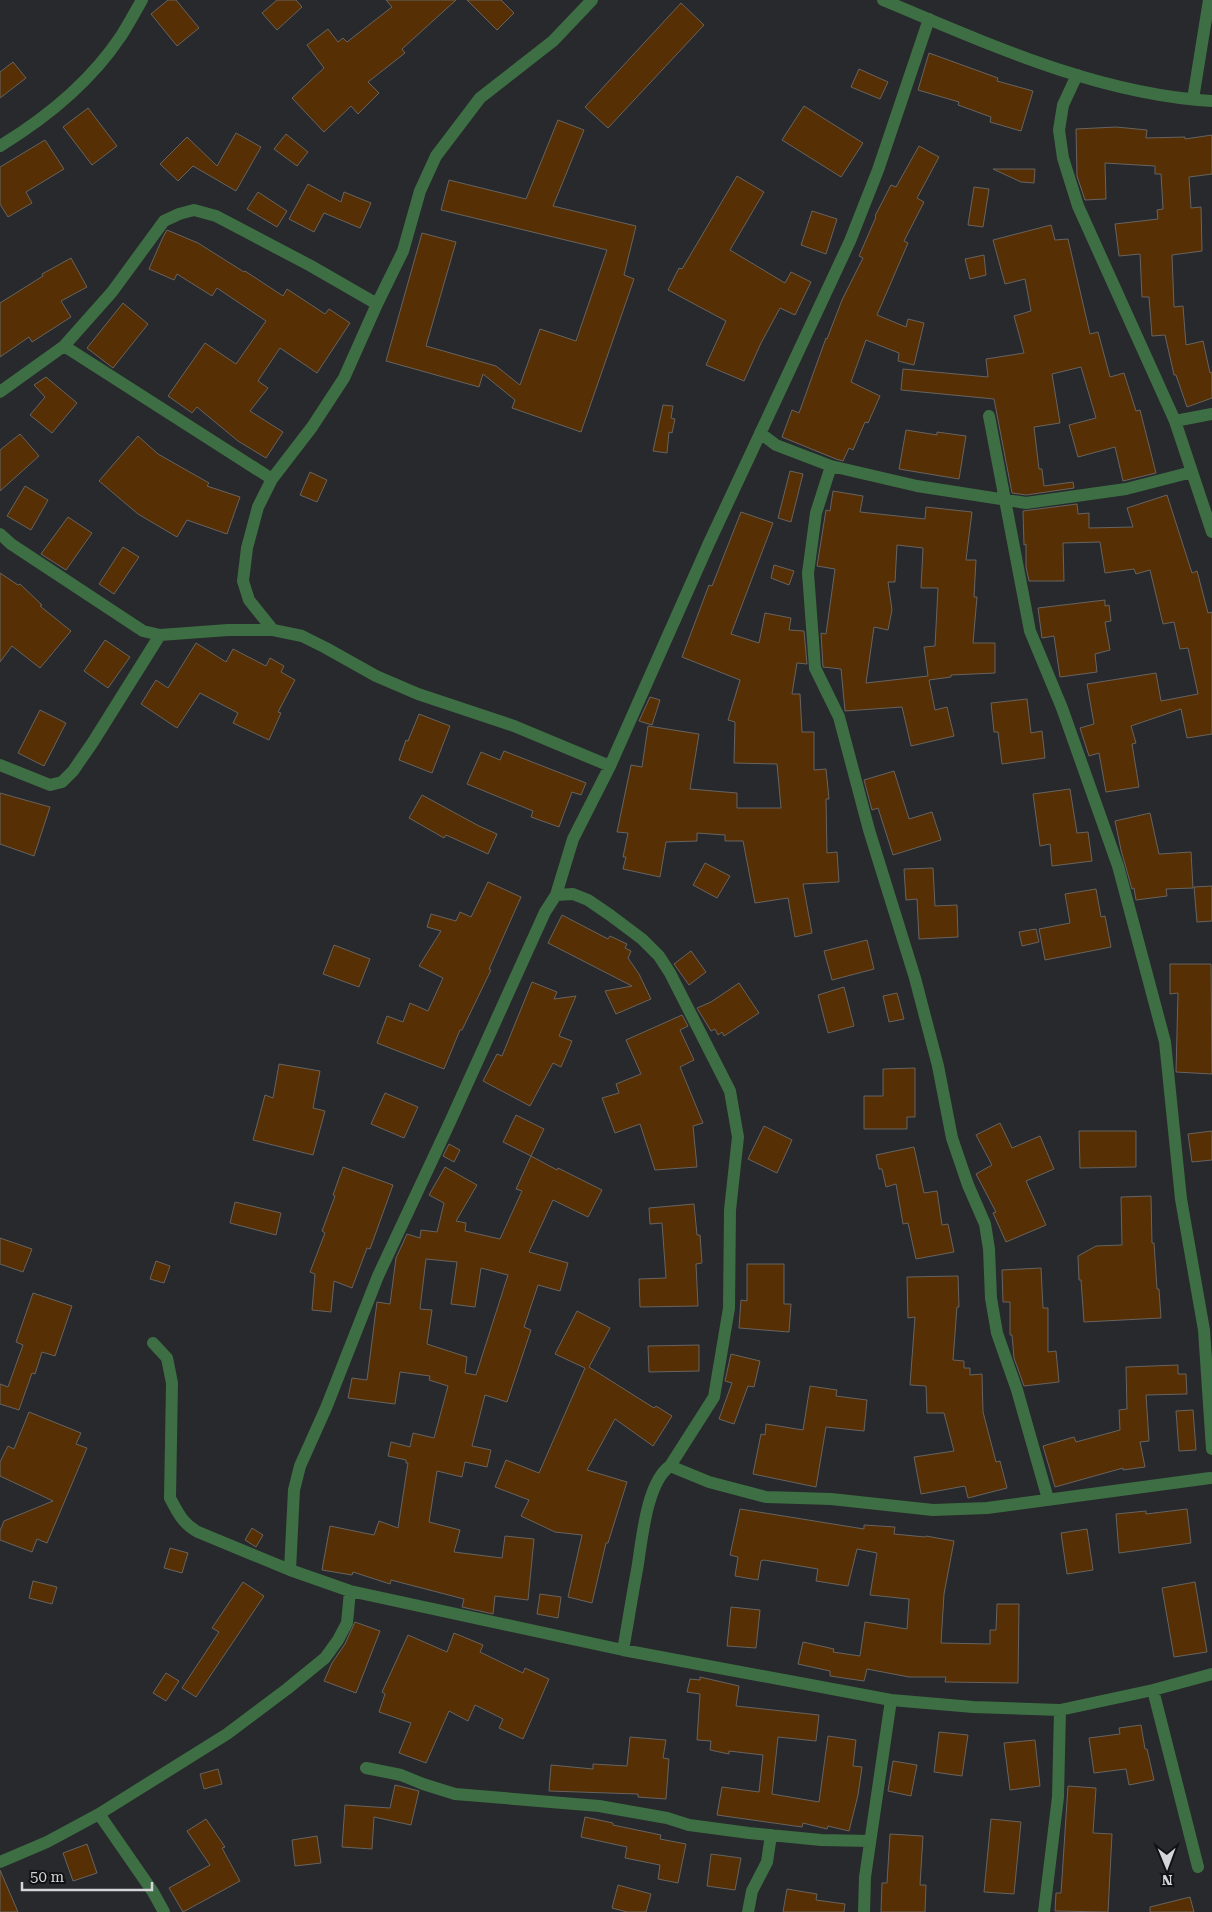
<svg xmlns="http://www.w3.org/2000/svg" width="1212" height="1912" font-family="'Roboto Serif',serif">
	<rect width="100%" height="100%" fill="#27292c"/>
	<path fill="#563004" stroke="#676360" fill-rule="evenodd" d="M168 0H176L199 28 177 46 151 14Z
		M277 0H296L302 7 277 30 262 13Z
		M386 0H456L402 49 405 53 368 82 379 93 358 114 351 106 324 132 292 98 324 68 307 45 328 29 338 42 343 38 347 42 392 7Z
		M467 0H501L514 13 497 30Z
		M681 3 704 25 608 128 585 107Z
		M929 53 998 78 997 81 1033 91 1021 131 990 122 991 117 958 105 959 102 918 90Z
		M13 62 26 78 0 98V72Z
		M859 69 888 82 880 99 851 87Z
		M804 106 863 143 841 177 782 140Z
		M88 108 117 146 92 165 63 127Z
		M558 120 584 130 553 206 636 226 624 275 634 279 581 432 512 408 515 400 483 374 479 387 386 361 422 233 456 242 426 346 496 366 520 385 540 329 576 341 607 250 441 210 449 180 526 199Z
		M1116 127 1147 130 1146 138 1185 137V139L1212 135V174L1189 177 1191 208 1201 207 1202 251 1172 255 1174 307 1183 306 1186 345 1203 341 1210 373 1212 372V398L1187 407 1176 375H1174L1165 335 1152 336 1149 297H1142L1140 254 1119 256 1115 224 1158 219 1157 210 1163 209 1161 174H1155V166L1105 163 1106 199 1085 200 1077 176 1076 129Z
		M236 133 261 147 236 191 193 166 178 181 160 164 187 137 217 166Z
		M286 134 308 152 297 166 274 149Z
		M45 140 64 169 26 192 32 203 8 217 0 204V167Z
		M919 146 939 157 917 198 924 202 904 241 908 243 877 315 906 327 908 319 924 323 914 365 898 361 899 353 866 340 851 382 880 396 868 423 865 422 853 450 849 448 843 461 836 459 782 437 792 410 799 413 826 338 827 339 842 300 863 258 859 256 876 217 875 216 891 185 896 187Z
		M993 169H1035L1034 183 1021 182Z
		M737 176 764 192 730 250 785 283 791 272 811 282 795 315 780 308 761 343 744 381 706 365 726 321 668 290 679 268 682 269Z
		M308 184 341 202 344 192 371 203 360 228 324 213 314 232 289 219Z
		M974 187 989 189 983 227 968 225Z
		M258 192 287 211 277 227 247 209Z
		M812 211 837 219 826 254 801 245Z
		M1051 225 1055 240 1068 239 1090 334 1098 332 1110 377 1124 373 1136 411 1140 410 1156 473 1123 481 1115 447 1078 457 1069 425 1096 418 1081 367 1052 374 1060 423 1034 427 1039 469H1042L1044 486 1073 482 1074 488 1026 495 1012 493 994 399 901 390 903 369 988 377 986 359 1024 353 1014 316 1031 311 1025 279 1005 284 993 240Z
		M167 230 198 243 244 272 245 271 283 296 287 289 325 314 329 309 350 323 317 373 280 348 258 381 268 388 250 411 283 432 266 458 238 441 197 407 192 413 168 396 205 343 236 364 266 321 217 288 212 296 177 274 174 280 149 269 163 237Z
		M984 255 986 275 970 279 965 259Z
		M71 258 87 287 61 301 71 317 32 342 29 337 0 357V303L43 276 42 274Z
		M123 303 148 324 113 368 87 348Z
		M46 377 77 403 52 433 30 415 45 397 34 385Z
		M663 405 673 406 671 418 675 419 672 433 669 432 667 453 653 451Z
		M906 430 937 435V432L966 436 959 479 899 469Z
		M20 434 39 456 0 491V450Z
		M138 436 158 454 209 483 207 486 240 497 227 534 187 520 177 537 138 514 99 481Z
		M790 471 803 474 791 522 778 518Z
		M310 472 327 480 317 502 300 495Z
		M25 486 48 500 31 530 7 516Z
		M833 491 863 496 860 512 925 519 926 507 972 512 966 560H976L974 597H977L973 643H995V673L951 675V677L929 680 935 710 947 707 954 736 911 746 902 707 845 711 841 669 823 667 821 633 826 634 835 569 817 566 826 510 830 511ZM897 545 923 548 921 588H938L935 646 924 647 928 676 866 683 874 627 888 630 892 610 888 582H895Z
		M1167 495 1192 573 1197 571 1208 613 1212 612V734L1187 738 1181 709 1131 726 1136 743 1132 744 1139 787 1106 792 1099 753 1089 756 1080 728 1094 724 1087 684 1156 673 1161 701 1198 694 1188 648 1180 649 1174 622 1163 624 1150 570 1136 574 1134 569 1105 573 1100 542 1063 543 1064 581H1029L1026 567V544L1024 545 1023 511 1077 504 1078 514 1089 513V528L1133 527 1127 508Z
		M741 512 773 523 731 634 759 643 765 613 791 618 789 630 804 631 807 664 797 663 792 694H800L802 732H814V770L826 769 829 799H826L827 853 837 852 839 882 803 884 812 933 795 937 788 898 755 903 743 841H725V835L697 833V841L666 842 660 877 623 869 626 857H623L628 833 617 832 631 765 642 767 648 726 699 734 690 789 737 793V808H781L777 764 734 763 735 722 728 720 740 680 682 657 709 585 712 586Z
		M68 517 92 533 66 570 41 554Z
		M123 547 139 557 114 594 99 584Z
		M774 565 794 571 789 585 771 578Z
		M0 573 18 585 20 584 42 605 40 606 71 631 40 668 12 646 0 662Z
		M1105 600V606L1109 605 1111 621 1105 622 1110 650 1095 654 1097 672 1060 677 1054 636 1042 638 1038 608Z
		M105 640 130 657 108 688 84 671Z
		M196 643 226 662 233 649 266 666 270 658 284 666 281 672 295 680 278 712 281 713 269 740 233 723 238 713 200 693 177 728 141 704 156 680 168 688Z
		M650 697 660 700 652 725 639 721Z
		M1027 699 1031 733 1042 731 1045 758 1002 764 998 732H994L991 703Z
		M40 710 66 723 44 766 18 753Z
		M419 714 450 726 432 773 399 760 406 740 408 741Z
		M504 751 586 783 581 795 572 792 559 827 531 817 533 811 467 784 481 752 500 760Z
		M894 771 909 819 932 812 941 840 893 855 878 808 872 810 864 780Z
		M1070 789 1077 833 1088 832 1092 861 1052 866 1050 844 1040 846 1033 794Z
		M0 793 50 807 34 856 0 844Z
		M422 795 479 826 497 834 488 854 446 835 444 838 409 818Z
		M1150 813 1159 854 1191 852 1193 888 1166 889 1167 896 1136 900 1134 888 1132 889 1121 850 1115 821Z
		M705 863 730 876 717 898 693 885Z
		M933 868 935 906 957 905 958 937 919 939 917 899 906 900 904 869Z
		M488 882 521 897 489 969 491 970 462 1030H460L444 1069 377 1043 387 1016 403 1022 410 1003 428 1011 443 978 419 966 441 931 427 927 431 914 456 921 460 912 471 917Z
		M1212 886V921L1197 922 1194 887Z
		M1096 889 1101 917 1105 916 1111 947 1045 960 1039 929 1070 923 1065 894Z
		M562 915 608 939 610 936 627 944 625 948 631 951 628 958 639 974 651 999 616 1014 605 991 632 986 548 943Z
		M1036 929 1039 942 1022 946 1019 932Z
		M867 940 874 969 832 980 824 951Z
		M334 945 370 959 359 987 323 974Z
		M691 951 706 972 689 985 674 964Z
		M1170 964H1211L1212 1074 1176 1072 1178 993 1170 994Z
		M532 982 557 992 554 999 576 996 559 1036 572 1041 561 1067 553 1063 530 1106 483 1081 497 1054 502 1056Z
		M739 983 759 1013 724 1036 722 1032 718 1035 715 1029 711 1031 697 1008 711 1002Z
		M844 987 854 1026 828 1033 818 995Z
		M897 993 904 1019 889 1022 883 996Z
		M682 1015 688 1026 680 1030 694 1060 680 1067 703 1123 693 1126 697 1167 655 1170 640 1124 615 1133 602 1098 619 1093 616 1084 641 1074 626 1040Z
		M279 1064 320 1071 313 1108 325 1111 313 1155 253 1140 265 1095 273 1098Z
		M915 1068V1117H907V1129H864V1096H883V1069Z
		M385 1093 418 1107 404 1138 371 1124Z
		M516 1115 544 1129 531 1156 503 1142Z
		M1000 1123 1012 1148 1040 1136 1054 1169 1026 1181 1046 1225 1006 1242 993 1213 996 1212 976 1174 992 1165 976 1135Z
		M764 1126 792 1140 777 1173 748 1159Z
		M1079 1131H1136V1167L1080 1168Z
		M1212 1131V1160L1192 1162 1188 1134Z
		M449 1144 460 1150 454 1162 443 1156Z
		M914 1147 924 1193 937 1191 942 1225 948 1224 954 1252 916 1259 908 1223 903 1224 896 1184 886 1187 882 1169H879L876 1155Z
		M531 1156 557 1170 558 1168 602 1190 588 1217 553 1200 529 1252 568 1263 560 1291 538 1285 524 1327 531 1330 507 1402 485 1395 472 1446 491 1450 487 1467 465 1462 462 1477 437 1471 429 1522 460 1530 454 1552 502 1558 505 1536 534 1539 528 1600 495 1596 493 1614 462 1607 464 1599 391 1580 390 1584 353 1572 352 1575 322 1570 330 1526 374 1535 379 1521 398 1528 408 1463H406V1460L388 1456 391 1442 410 1447 413 1433 434 1438 448 1386 429 1380 430 1376 400 1372 395 1404 348 1398 352 1378 367 1380 377 1302 390 1304 396 1258 407 1234 420 1238 421 1230 437 1232 444 1203 429 1195 445 1167 477 1185 456 1221 466 1223 465 1231 500 1239 522 1191 516 1189ZM426 1259 457 1262 451 1304 475 1307 481 1268 508 1275 476 1375 465 1373 467 1357 427 1344 432 1310 420 1309Z
		M343 1167 393 1185 370 1249 367 1248 352 1288 334 1281 331 1312 312 1310 315 1274 310 1272 325 1233 322 1231 335 1196 333 1195Z
		M1151 1196 1152 1243H1154L1157 1289H1159L1161 1318 1084 1322 1081 1280H1079L1078 1256 1096 1246 1122 1245 1121 1197Z
		M235 1202 281 1213 276 1235 230 1223Z
		M694 1204 697 1235H700L702 1263 696 1264 698 1306 640 1307 639 1279 666 1278 662 1223 650 1224 649 1208Z
		M0 1238 32 1249 23 1272 0 1264Z
		M156 1261 170 1266 164 1283 150 1279Z
		M747 1264H784V1304H791L789 1332 739 1328 741 1300 747 1301Z
		M1041 1268 1043 1308H1048V1352L1056 1351 1059 1382 1024 1386 1014 1358 1012 1335H1010V1302H1003L1002 1270Z
		M958 1276 959 1307H957L953 1360 964 1361V1368H970V1375L982 1374 983 1412 996 1462 1000 1461 1007 1488 968 1498 965 1486 921 1494 914 1457 954 1451 944 1413H927L926 1386 910 1385 915 1317 908 1318 907 1277Z
		M33 1293 72 1306 55 1356 42 1352 35 1374 32 1373 19 1410 0 1404V1384L8 1387 23 1345 16 1342Z
		M577 1311 610 1328 589 1367 654 1408 656 1406 672 1416 653 1446 615 1419 587 1470 627 1482 608 1543H606L592 1603 568 1597 582 1535 555 1532 521 1516 529 1500 495 1487 506 1460 539 1473 585 1368 555 1354Z
		M699 1345V1371L649 1372 648 1346Z
		M731 1354 760 1361 754 1387 748 1386 734 1424 719 1419 732 1383 725 1381Z
		M1178 1365V1374H1186L1187 1394 1146 1395 1149 1441 1140 1442 1145 1467 1123 1470V1468L1055 1487 1043 1446 1074 1437 1076 1442 1120 1430 1119 1410 1127 1409 1126 1367Z
		M810 1386 837 1390 836 1396 867 1400 864 1431 826 1427 816 1487 753 1474 761 1434 765 1435 766 1424 803 1430Z
		M1193 1410 1196 1450 1179 1451 1176 1411Z
		M29 1412 81 1433 76 1444 87 1448 47 1543 37 1539 32 1552 0 1540V1531L4 1521 53 1501 0 1476V1462L8 1446 14 1449Z
		M740 1509 864 1529V1525L895 1527 894 1534 925 1537 926 1536 954 1541 944 1594 941 1643 990 1644V1630H996L997 1604H1019L1018 1683 945 1682 946 1677H909L867 1669 864 1681 830 1676V1671L798 1664 803 1642 834 1649 833 1652 860 1656 865 1622 907 1629 909 1599 870 1595 877 1553 857 1549 848 1586 816 1581 818 1569 764 1560 761 1561 758 1580 735 1576 738 1557 730 1555Z
		M1187 1509 1191 1543 1119 1553 1116 1514 1146 1511V1514Z
		M252 1528 263 1535 256 1547 245 1540Z
		M1087 1529 1093 1570 1067 1574 1061 1533Z
		M170 1548 188 1553 182 1573 164 1568Z
		M33 1581 57 1587 52 1604 29 1598Z
		M243 1582 264 1596 196 1697 182 1688 219 1632 212 1628Z
		M1195 1582 1207 1652 1174 1657 1162 1588Z
		M540 1594 561 1597 558 1618 537 1614Z
		M731 1607 760 1610 756 1648 727 1646Z
		M355 1622 380 1631 356 1693 324 1681 332 1663 345 1644Z
		M454 1633 483 1645 480 1652 523 1673 525 1668 549 1679 523 1739 499 1728 503 1719 475 1705 468 1721 449 1711 426 1763 399 1753 411 1723 379 1712 385 1694 382 1692 408 1635 447 1652Z
		M166 1673 179 1681 166 1701 153 1693Z
		M700 1677 739 1686 736 1706 819 1715 816 1741 778 1737 772 1794 819 1802 828 1736 856 1740 853 1766 862 1767 858 1795 849 1831 828 1826 827 1829 803 1823 802 1827 717 1815 722 1787 759 1792 763 1755 729 1751V1754L710 1750 711 1741 697 1740 700 1694 687 1692 690 1679 700 1680Z
		M1141 1725 1145 1749H1147L1154 1780 1129 1785 1126 1769 1094 1773 1089 1738 1120 1734 1119 1728Z
		M939 1732 968 1735 962 1776 934 1772Z
		M630 1737 666 1740 663 1758 669 1759 666 1799 638 1797V1794L549 1791 551 1765 593 1769V1764L627 1766Z
		M1035 1740 1040 1786 1010 1790 1004 1743Z
		M893 1761 917 1765 911 1796 888 1791Z
		M218 1769 222 1784 204 1789 200 1774Z
		M395 1785 419 1791 411 1825 374 1817 372 1849 342 1847 345 1805 390 1808Z
		M1068 1786 1096 1788 1093 1833 1112 1834 1108 1912 1055 1911 1056 1893H1061Z
		M585 1817 613 1823V1825L661 1835 660 1839 686 1844 678 1883 658 1879 660 1865 625 1858 627 1847 581 1837Z
		M206 1819 225 1847 222 1848 240 1881 183 1912 169 1888 210 1865 187 1831Z
		M991 1819 1021 1822 1014 1894 984 1892Z
		M890 1834 923 1836 920 1885H926L925 1912H881L882 1883H887Z
		M317 1836 321 1863 295 1866 292 1840Z
		M87 1844 97 1873 73 1881 63 1853Z
		M711 1854 741 1858 735 1890 707 1886Z
		M0 1870 18 1912H0Z
		M618 1885 651 1894 646 1912H627L612 1908Z
		M787 1889 817 1894 816 1900 845 1904 844 1912H783Z
		M1190 1897 1194 1912H1150V1907Z"/>
	<g fill="none" stroke-linecap="round" stroke-linejoin="round">
		<path stroke="#3e6e43" stroke-width="12" d="M1077 75 1063 105 1059 130 1063 158 1078 206 1175 421 1212 532
			M1193 99 1209 0
			M0 146C46 118 91 81 121 36 128 25 135 12 142 0
			M64 346 272 479
			M0 392 64 346 112 292 164 221 179 214 194 210 216 216 311 266 377 304
			M989 416 1030 631 1062 708 1118 866 1165 1042 1181 1199 1204 1330 1212 1449
			M1175 421 1212 414
			M760 433 776 445 831 466 917 486 1026 503 1126 489 1192 472
			M831 466 816 513 808 573 815 668 839 717 869 830 915 978 938 1066 952 1138 968 1185 985 1224 989 1249 991 1298 997 1333 1017 1390 1048 1499
			M0 534 11 544 143 631 160 635 228 630H273L302 636 326 648 376 676 418 694 514 726 610 766
			M273 630 249 600 243 581 247 548 258 507 272 479 312 427 344 378 377 304 403 251 420 191 436 156 480 98 553 41 592 0
			M0 765 50 785 62 782 73 771 93 742 160 635
			M556 895 573 894 588 900 610 915 642 939 659 956 670 973 730 1091 738 1137 730 1210 729 1308 714 1397 670 1466C646 1483 642 1541 637 1570 632 1596 628 1623 623 1650
			M153 1343 167 1358 172 1383 170 1498C178 1513 183 1524 198 1532L290 1570 350 1591 623 1650 891 1700 973 1707 1060 1710 1153 1690 1212 1674
			M670 1466 709 1482 766 1497 831 1499 933 1510 987 1508 1210 1478
			M290 1570 294 1490 300 1466 326 1408 378 1276 450 1122 545 912 556 895 573 839 610 766 709 543 850 241 878 170 929 19
			M1153 1690 1198 1867
			M366 1768 401 1775 423 1784 455 1794 599 1806 667 1818 689 1825 749 1833 821 1840 870 1841
			M99 1814 153 1892 164 1912
			M0 1862 47 1842 99 1814 227 1734 287 1689 325 1658 338 1640 347 1623 350 1591
			M748 1912 752 1891 767 1862 771 1835
			M864 1912 865 1877 891 1700
			M1044 1912 1058 1797 1060 1710"/>
		<path stroke="#3e6e43" stroke-width="12" d="M883 0C989 44 1096 94 1212 101"/>
	</g>
	<g transform="translate(1167 1867) rotate(179)" stroke="#111213" stroke-width="4" paint-order="stroke">
	<path d="M0-4L9 19L0 12L-9 19Z" fill="#d4d5d8"/>
	<text y="-8" font-size="14" font-weight="bold" text-anchor="middle" fill="#d4d5d8">N</text>
	</g>
	<path d="M22 1882v8h130v-8" fill="none" stroke="#d4d5d8" stroke-width="2.5"/>
	<text x="30" y="1882" font-size="15" fill="#d4d5d8" stroke="#111213" stroke-width="4" paint-order="stroke">50 m</text>
</svg>
